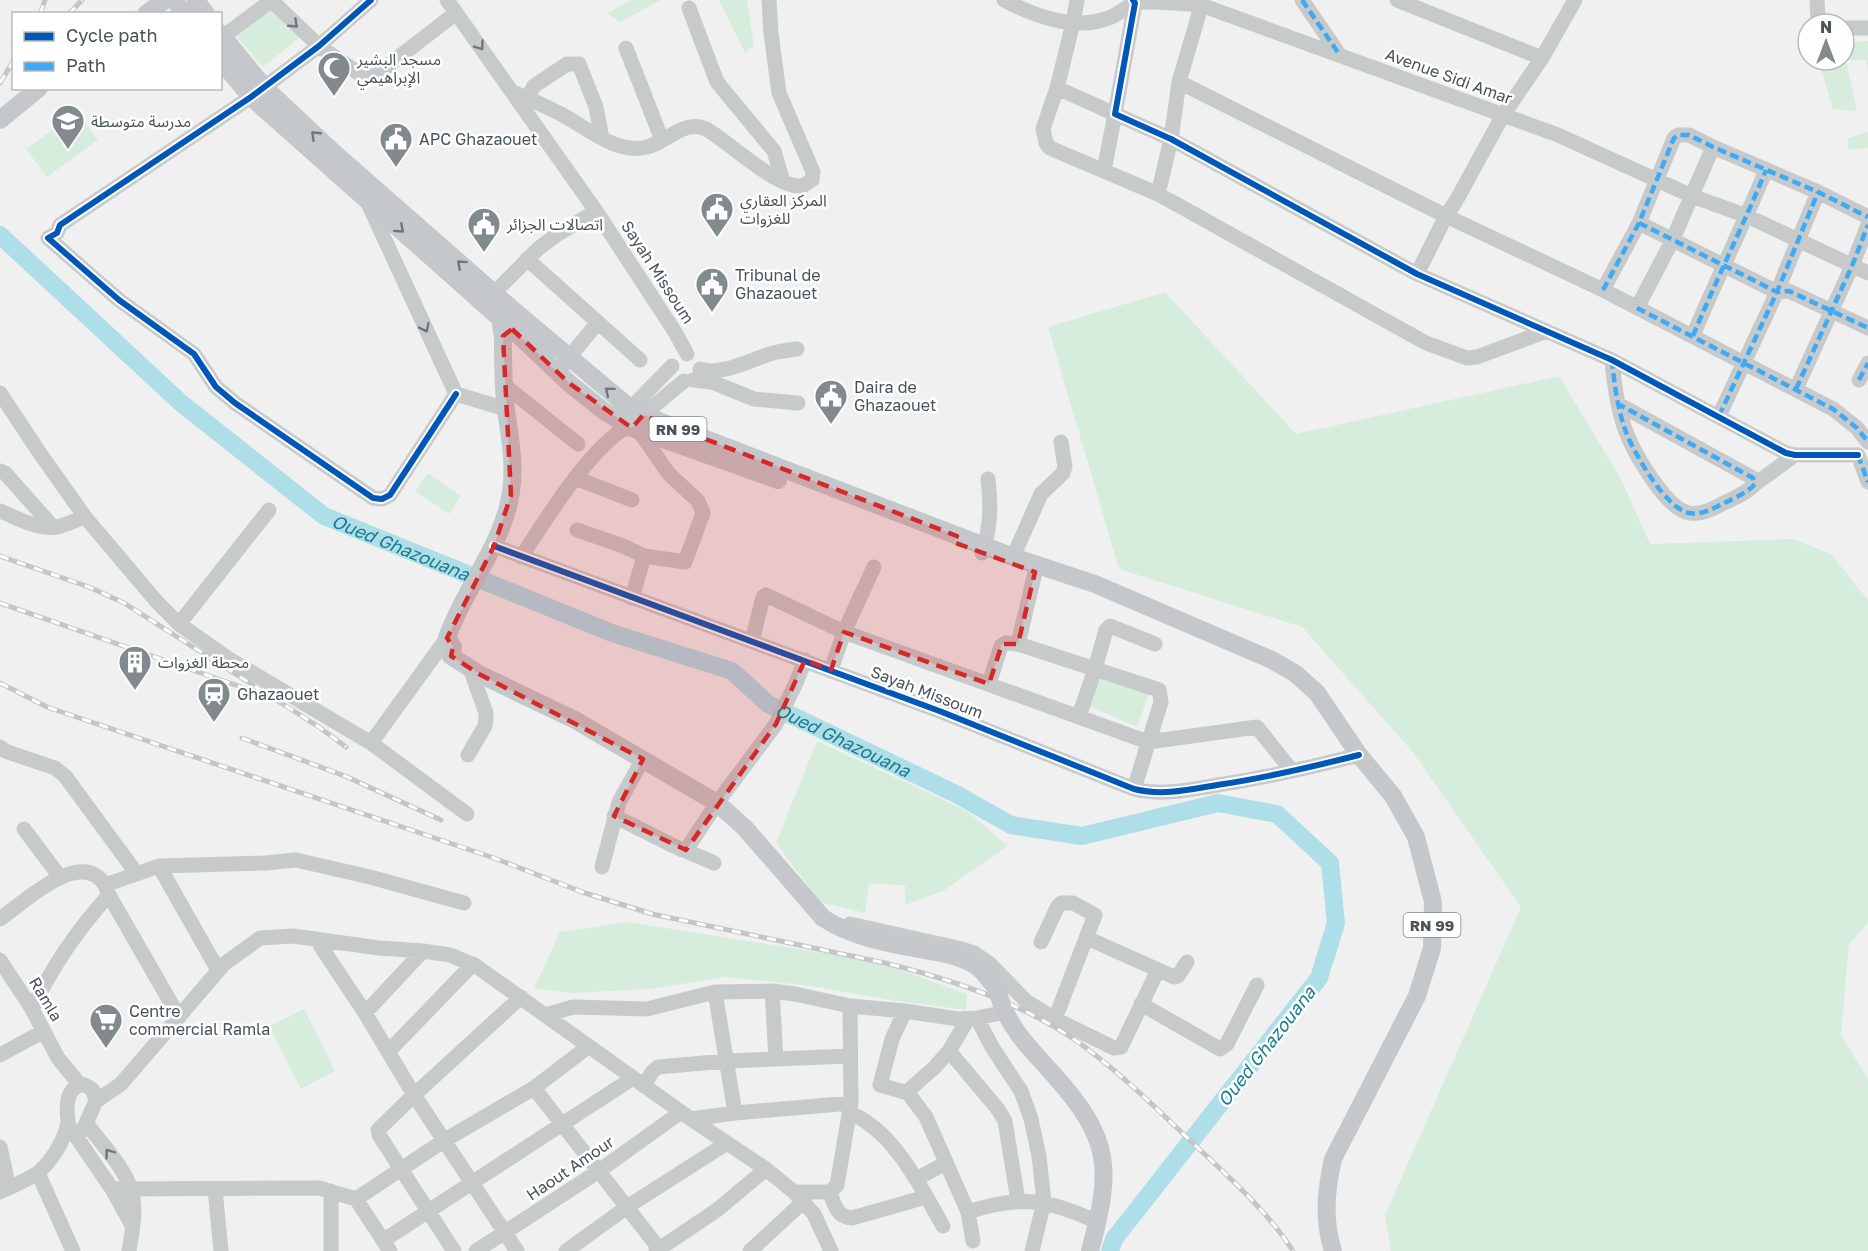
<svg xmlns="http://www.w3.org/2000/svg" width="1868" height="1251" font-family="'Golos Text','Noto Sans Arabic',sans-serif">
	<rect width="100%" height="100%" fill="#f0f0f0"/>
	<path fill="#d6edde" d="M631 0H661L620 22 607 13Z
		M719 0H747L754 46 745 53Z
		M270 8 302 35 263 67 237 37Z
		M1868 41V70L1866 60H1846L1857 111 1833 109 1818 60H1844V44Z
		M77 112 98 140 47 177 26 149Z
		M1868 132V148L1848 150V138Z
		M1165 292 1296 434 1559 376 1621 479 1650 544 1794 539 1831 554 1868 600V923L1849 944 1841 1035 1868 1079V1251H1391L1385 1215 1521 907 1412 751 1302 627 1119 569 1048 327Z
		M428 473 461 496 449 514 415 491Z
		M1100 674 1149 694 1137 727 1087 705Z
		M817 741 967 811 1008 846 943 891 905 905V885L869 884 865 913 820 902 776 843Z
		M627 922 876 961 967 994 966 1010 890 1000 812 986 726 977 650 989 571 993 534 988 560 932Z
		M304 1009 335 1071 301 1089 269 1026Z"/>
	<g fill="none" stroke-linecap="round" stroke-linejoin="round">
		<path stroke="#aedee8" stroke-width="18" id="s1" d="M0 235 181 403 324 516 612 633 732 671 768 704 956 794 1011 825 1082 836 1218 803 1277 814 1330 863 1336 923 1319 978 1114 1239 1110 1251"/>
		<path stroke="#c7cacb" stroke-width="15" d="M271 0 319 46 361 75 368 77 377 74 456 13
			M371 0 319 46 251 97 60 225 57 233 48 238 119 300 194 354 216 387 235 403 373 498 382 499 390 495 456 394
			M447 0 596 211 675 332 687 354
			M1004 0C1036 17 1076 32 1111 17 1120 13 1127 6 1136 3 1153 0 1183 4 1201 5L1558 135 1692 196 1747 216 1868 273
			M1077 0 1073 23 1057 88 1043 129 1046 143 1050 148 1158 194 1426 343 1467 358 1477 357 1547 331
			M1133 0 1135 3 1115 114 1171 139 1417 274 1612 360 1786 453 1795 455H1858
			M1302 0 1339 54
			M1397 0 1542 58
			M1817 0 1818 18 1822 24
			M689 8 717 82 774 151 783 182
			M1844 28H1868
			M220 39 272 0
			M626 48 662 140
			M1179 82 1446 216 1456 201 1503 115 1542 58 1575 0
			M1057 88 1115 114 1104 170
			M513 92C529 99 544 105 559 113 585 126 612 152 642 148 664 146 683 118 706 129 727 140 781 193 804 185 805 185 811 180 812 180L813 172 779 93 771 33 769 0
			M527 99 534 86 567 64H579L596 107 602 138
			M1158 194 1171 139 1179 82 1203 0
			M367 201 456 394 506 409
			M1639 223 1777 292 1789 291 1868 328
			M527 259 640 360
			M1417 274 1446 216 1603 290 1833 409 1857 428 1868 442
			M1603 290 1639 223 1674 138 1678 135H1689L1713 147 1818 192 1868 217
			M494 293 539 248 558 234 596 211
			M1637 308 1672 241 1713 147
			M1693 336C1716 280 1743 226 1766 170
			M1612 360C1614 383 1618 411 1626 432 1634 453 1666 509 1689 513 1699 515 1711 510 1720 505 1732 499 1746 494 1755 484L1753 478 1620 405
			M563 365 598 322
			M700 369C723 376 751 359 773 353 781 351 789 350 797 349
			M693 380 712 382 754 399 798 403
			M1859 380 1868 363
			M503 384 578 444
			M1796 389 1852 266 1868 225
			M0 393 39 452 85 517 157 602 179 624 229 659 371 743 447 638
			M624 415 672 366
			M1719 416 1777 292 1818 192
			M639 431 669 474 698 501 703 513 685 562 644 556
			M1858 455 1868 482
			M0 471 5 473 53 527
			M575 478 632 500
			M1755 484 1795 455
			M0 511C18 518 37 530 57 527 66 525 76 520 85 517
			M577 530 623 546 644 556 632 598
			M494 546 942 712 1134 789C1162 796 1188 790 1217 785 1265 778 1312 767 1359 755
			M982 553C991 528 991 505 988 479
			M521 557C547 518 582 460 619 432 622 429 627 429 632 428L643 415 684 381
			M1013 557 1041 494 1063 473 1065 467 1061 442
			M179 624 269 510
			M752 641 763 597 766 595 844 632 1148 742 1257 727 1292 771
			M1018 644 1037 564
			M465 666 471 671 486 713V719L485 726 468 755
			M831 670 844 632 874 567
			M989 684 1001 646 1006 643 1018 644 1095 669 1106 630 1110 626 1155 644
			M1079 716 1095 669 1159 690 1161 702 1134 789
			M371 743 467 814
			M0 747 5 751 55 768 65 776 137 874
			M614 816 682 850H686L717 803 776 724 796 683 805 660
			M24 829 60 877
			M684 850 714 863
			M159 866 218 970
			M602 867 619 802 643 759
			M109 895 179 1017
			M0 919C24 902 81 847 105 885L159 866 265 863 296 860 370 877 464 903
			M850 924 958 948 974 953 990 964 1026 1001 1055 1019 1114 1048 1121 1047 1158 970
			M1087 938 1174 977 1178 976 1187 962
			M316 939 365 1013 414 1095 517 1251
			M1041 942 1057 908 1061 903H1073L1095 915 1055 1019
			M0 960 32 1009 58 1058 80 1085
			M772 991 776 1059
			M715 992 735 1113
			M1141 1004 1220 1049 1227 1044 1257 985
			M32 1009C52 967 77 930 109 895L105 885
			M905 1011 892 1039 880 1085 908 1093
			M365 1013 423 951
			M546 1015 573 1007 647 1009 715 992 772 991 795 994 850 1006 905 1011 958 1019 977 1018 1005 1012
			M977 1018 992 1047 1021 1091 1031 1119 1039 1156 1044 1202 1032 1251
			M968 1019 949 1051 935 1067 909 1090 908 1093 926 1117 968 1212 973 1241
			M949 1051 997 1108 1005 1121 1018 1201
			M388 1052 473 964
			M0 1055 44 1031
			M80 1085H85L93 1090 96 1101 83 1130 79 1132 69 1129C67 1114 63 1091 80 1085Z
			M644 1086 652 1072 658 1067 726 1061 850 1056
			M534 1088 661 1251
			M96 1101 121 1084 224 964 260 938 293 936 379 948 423 951 450 955 476 966 691 1119 766 1169 794 1192 814 1214 831 1251
			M849 1112C856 1116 863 1119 869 1124 900 1145 925 1194 943 1226
			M691 1119 735 1113 851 1103
			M87 1124C100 1142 125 1168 131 1190 137 1209 132 1232 129 1251
			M73 1132 112 1189 132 1225
			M0 1147 9 1188
			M38 1173 73 1251
			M916 1179 946 1163
			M112 1189 319 1188 356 1199 445 1140 534 1088 589 1046
			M215 1189 221 1251
			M0 1192C12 1186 28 1180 39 1172 52 1160 65 1140 68 1122
			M794 1192H830L837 1185 851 1103 850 1006
			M830 1192C834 1205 837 1217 852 1218L926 1197
			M356 1199 390 1251
			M968 1212C1020 1195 1049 1199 1097 1222
			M384 1240 633 1078
			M331 1251V1191
			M454 1251 379 1135 378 1130 414 1095 521 997
			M476 1251 599 1171 681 1112
			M566 1251 627 1207 727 1143
			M656 1251 717 1210 766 1169
			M750 1251 803 1202"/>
		<path stroke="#c5c8cb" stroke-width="18" d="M174 0 185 14
			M196 0 206 14
			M146 14 165 0
			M220 33 264 87 332 151 519 315 630 408 643 415 1013 557 1095 584 1272 660 1296 674 1317 693 1359 755 1393 796 1416 837 1433 902 1432 948 1417 996 1333 1159C1326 1190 1323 1220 1333 1251
			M220 60 251 97 512 329 569 383 604 411 632 428 778 480
			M0 120 39 88
			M503 314C499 323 503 332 503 341 503 364 503 387 506 410 510 437 515 464 511 492 503 546 464 588 447 638L453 647 451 656 479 674 575 720 717 803 745 828 823 918C851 936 882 942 914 948 935 952 959 954 976 966 985 972 991 982 997 990
			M1002 1005C1015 1036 1033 1051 1054 1075 1112 1140 1112 1169 1090 1251"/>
		<defs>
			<path id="rail" d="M40 14 45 0
				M69 14 82 0
				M0 83 14 60
				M0 556 89 587 124 603 319 727 346 747
				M0 603 247 689
				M0 683 47 707 494 858 582 892 652 914 885 963C951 979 1022 1003 1078 1042 1121 1073 1159 1111 1197 1147 1231 1179 1268 1212 1293 1251
				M242 738 345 776 441 820"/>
		</defs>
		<use href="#rail" stroke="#c3c5c6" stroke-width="5"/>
		<use href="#rail" stroke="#fff" stroke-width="3" stroke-dasharray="9" stroke-linecap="butt"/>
		<path stroke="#c5c8cb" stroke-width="18" d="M997 990 1002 1005"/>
		<path stroke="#3fa9f5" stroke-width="4.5" stroke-dasharray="9 4.5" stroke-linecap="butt" d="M1302 0 1339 54
			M1639 223 1777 292 1789 291 1868 328
			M1603 290 1639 223 1674 138 1678 135H1689L1713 147 1818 192 1868 217
			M1637 308 1833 409 1857 428 1868 442
			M1693 336C1716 280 1743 226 1766 170
			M1612 360C1614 383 1618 411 1626 432 1634 453 1666 509 1689 513 1699 515 1711 510 1720 505 1732 499 1746 494 1755 484L1753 478 1620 405
			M1859 380 1868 363
			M1796 389 1852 266 1868 225
			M1719 416 1777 292 1818 192
			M1858 455 1868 482"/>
		<defs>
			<path id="cycleway" d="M371 0 319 46 251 97 60 225 57 233 48 238 119 300 194 354 216 387 235 403 373 498 382 499 390 495 456 394
				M1133 0 1135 3 1115 114 1171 139 1417 274 1612 360 1786 453 1795 455H1858
				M494 546 942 712 1134 789C1162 796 1188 790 1217 785 1265 778 1312 767 1359 755"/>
		</defs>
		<use href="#cycleway" stroke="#fff" stroke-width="10"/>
		<use href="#cycleway" stroke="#0057b8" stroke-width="6"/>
	</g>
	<defs><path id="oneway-chevron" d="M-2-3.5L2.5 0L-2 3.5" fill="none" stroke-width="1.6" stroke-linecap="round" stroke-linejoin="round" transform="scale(1.5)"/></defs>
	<g stroke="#6e777c">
		<use href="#oneway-chevron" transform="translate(294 24) rotate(43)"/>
		<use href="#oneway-chevron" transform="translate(480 46) rotate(54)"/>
		<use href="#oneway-chevron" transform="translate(425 328) rotate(65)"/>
		<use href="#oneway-chevron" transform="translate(109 1153) rotate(-126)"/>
	</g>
	<g stroke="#6e767c">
		<use href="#oneway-chevron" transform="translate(315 135) rotate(-136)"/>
		<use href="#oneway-chevron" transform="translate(400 229) rotate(42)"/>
		<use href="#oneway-chevron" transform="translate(461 264) rotate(-138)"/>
		<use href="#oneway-chevron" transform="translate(609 391) rotate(-140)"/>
	</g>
	<path fill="#d62828" fill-opacity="0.2" stroke="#d62828" stroke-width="4.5" stroke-dasharray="12 8" stroke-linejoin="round" d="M512 329 569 383 632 428 643 415 957 536 953 542 1035 572 1018 644H1002L989 684 844 632 831 670 805 660 776 724 686 850 614 816 643 759 479 674 451 656 453 647 447 638 494 546 511 495 503 336Z"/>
	<defs>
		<symbol id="mosque-pin" viewBox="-11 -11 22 30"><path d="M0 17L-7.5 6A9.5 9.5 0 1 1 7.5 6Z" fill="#838a8e" stroke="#fff"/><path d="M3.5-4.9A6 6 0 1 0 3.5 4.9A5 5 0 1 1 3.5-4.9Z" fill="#fff"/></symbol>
		<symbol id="school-pin" viewBox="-11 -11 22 30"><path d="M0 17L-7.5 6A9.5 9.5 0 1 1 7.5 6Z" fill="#838a8e" stroke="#fff"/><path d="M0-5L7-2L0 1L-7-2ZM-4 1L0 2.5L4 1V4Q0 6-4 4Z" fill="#fff"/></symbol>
		<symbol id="civic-pin" viewBox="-11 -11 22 30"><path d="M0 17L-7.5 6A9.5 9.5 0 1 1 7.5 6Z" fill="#838a8e" stroke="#fff"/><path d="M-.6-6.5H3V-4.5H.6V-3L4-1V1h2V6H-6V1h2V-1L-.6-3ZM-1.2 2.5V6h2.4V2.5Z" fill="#fff"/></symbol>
		<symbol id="building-pin" viewBox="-11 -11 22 30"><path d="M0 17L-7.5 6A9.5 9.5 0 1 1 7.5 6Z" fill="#838a8e" stroke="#fff"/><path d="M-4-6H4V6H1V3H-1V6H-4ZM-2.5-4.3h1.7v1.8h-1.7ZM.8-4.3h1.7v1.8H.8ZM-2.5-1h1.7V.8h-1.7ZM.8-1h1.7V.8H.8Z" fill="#fff"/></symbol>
		<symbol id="station-pin" viewBox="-11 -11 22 30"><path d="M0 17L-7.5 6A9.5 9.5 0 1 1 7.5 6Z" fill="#838a8e" stroke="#fff"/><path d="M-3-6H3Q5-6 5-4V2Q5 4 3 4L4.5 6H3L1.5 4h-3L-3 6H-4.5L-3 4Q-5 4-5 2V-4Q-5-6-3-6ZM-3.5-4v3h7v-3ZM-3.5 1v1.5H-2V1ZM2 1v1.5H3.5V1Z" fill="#fff"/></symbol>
		<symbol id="supermarket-pin" viewBox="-11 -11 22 30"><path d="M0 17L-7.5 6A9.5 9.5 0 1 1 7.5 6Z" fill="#838a8e" stroke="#fff"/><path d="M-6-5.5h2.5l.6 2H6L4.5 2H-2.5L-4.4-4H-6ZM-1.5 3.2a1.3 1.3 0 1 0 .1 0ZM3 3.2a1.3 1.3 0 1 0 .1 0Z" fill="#fff"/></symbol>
	</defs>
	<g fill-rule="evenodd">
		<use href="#mosque-pin" x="315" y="49" width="38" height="52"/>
		<use href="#school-pin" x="49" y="102" width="38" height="52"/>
		<use href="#civic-pin" x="377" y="120" width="38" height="52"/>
		<use href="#civic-pin" x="698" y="190" width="38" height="52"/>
		<use href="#civic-pin" x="465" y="205" width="38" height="52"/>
		<use href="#civic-pin" x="693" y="265" width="38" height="52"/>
		<use href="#civic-pin" x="812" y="377" width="38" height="52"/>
		<use href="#building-pin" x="116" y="643" width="38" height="52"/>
		<use href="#station-pin" x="195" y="675" width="38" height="52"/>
		<use href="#supermarket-pin" x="87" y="1001" width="38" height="52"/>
	</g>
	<g text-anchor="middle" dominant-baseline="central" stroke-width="5" stroke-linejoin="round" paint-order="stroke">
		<g fill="#fff" stroke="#7f878c" stroke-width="1.5">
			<rect x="649.5" y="417" width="57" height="24" rx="4.5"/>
			<rect x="1403.5" y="913" width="57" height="24" rx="4.5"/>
		</g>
		<g font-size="15" font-weight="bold" fill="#48535a">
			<text x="678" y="429">RN 99</text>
			<text x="1432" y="925">RN 99</text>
		</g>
		<g font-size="16" fill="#48535a" stroke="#fff" text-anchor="start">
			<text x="357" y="59">مسجد البشير<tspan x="357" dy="18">الإبراهيمي</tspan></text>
			<text x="91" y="121">مدرسة متوسطة</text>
			<text x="419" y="139">APC Ghazaouet</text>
			<text x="740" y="200">المركز العقاري<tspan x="740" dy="18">للغزوات</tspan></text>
			<text x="507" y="224">اتصالات الجزائر</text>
			<text x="735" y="275">Tribunal de<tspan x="735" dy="18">Ghazaouet</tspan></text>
			<text x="854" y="387">Daira de<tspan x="854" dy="18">Ghazaouet</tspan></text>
			<text x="158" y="662">محطة الغزوات</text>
			<text x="237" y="694">Ghazaouet</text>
			<text x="129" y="1011">Centre<tspan x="129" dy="18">commercial Ramla</tspan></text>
		</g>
		<g font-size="16" fill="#48535a" stroke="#fff">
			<text transform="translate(1449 76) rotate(20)">Avenue Sidi Amar</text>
			<text transform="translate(658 272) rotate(57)">Sayah Missoum</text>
			<text transform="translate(927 692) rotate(21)">Sayah Missoum</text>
			<text transform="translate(46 999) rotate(59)">Ramla</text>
			<text transform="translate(570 1168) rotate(-34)">Haout Amour</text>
		</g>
		<g font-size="18" font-style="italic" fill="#187c8f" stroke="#fff">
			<text stroke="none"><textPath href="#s1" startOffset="512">Oued Ghazouana</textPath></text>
			<text stroke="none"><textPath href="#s1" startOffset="998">Oued Ghazouana</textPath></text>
			<text transform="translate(1266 1046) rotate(-52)">Oued Ghazouana</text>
		</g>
	</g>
	<rect x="12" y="12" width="210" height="78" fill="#ffffff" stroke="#b6babd" stroke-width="1.5"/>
	<rect x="24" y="32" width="30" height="9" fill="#0057b8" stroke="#b6babd" stroke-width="1.5"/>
	<text x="66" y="42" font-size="18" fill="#48535a">Cycle path</text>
	<rect x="24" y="62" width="30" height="9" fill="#3fa9f5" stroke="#b6babd" stroke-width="1.5"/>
	<text x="66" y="72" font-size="18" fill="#48535a">Path</text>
	<g transform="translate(1826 42)"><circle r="28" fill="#ffffff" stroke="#b6babd" stroke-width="1.5"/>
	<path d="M0-4.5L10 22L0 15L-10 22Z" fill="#838a8e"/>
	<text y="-9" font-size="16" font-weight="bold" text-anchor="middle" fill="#48535a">N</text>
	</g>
</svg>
